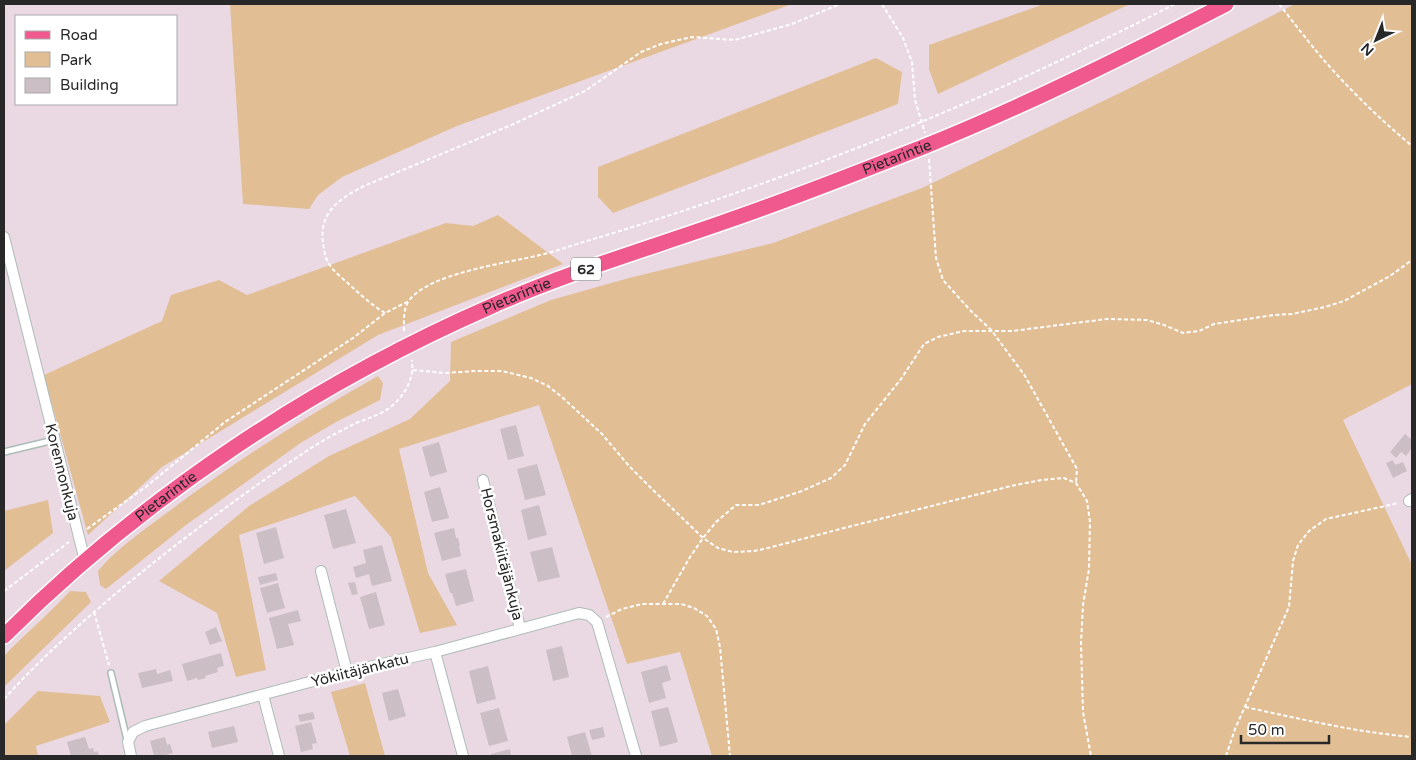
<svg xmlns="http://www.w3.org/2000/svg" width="1416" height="760" font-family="'Varela Round',sans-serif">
	<rect width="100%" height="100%" fill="#ead9e3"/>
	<path fill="#e2be95" d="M230 4H792L457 126 342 177 318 195 309 209 243 204Z
		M1044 4H1130L938 94 929 69V45Z
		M1295 4H1412V384L1343 420 1412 565V756H712L680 652 627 664 539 405 399 449 428 573 457 625 420 633 391 537 355 496 239 535 266 670 236 677 217 613 159 581 249 506 329 456 410 419 450 381 451 342 551 300 629 278 773 243 922 188 1124 91Z
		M876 58 902 72 898 104 613 213 598 197V167Z
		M498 215 563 264 378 335 162 467 88 535 44 375 162 321 171 295 219 280 247 295 446 223 473 226Z
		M378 376 383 383 380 400 336 422 302 442 186 525 106 589 100 585 98 571C117 548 144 530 168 512 234 462 305 417 378 376Z
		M48 500 53 533 4 571V511Z
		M70 591 86 592 91 602 4 687V656C25 634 49 614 70 591Z
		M365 683 385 756H350L331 692Z
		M38 691 100 696 110 722 36 746 38 756H4V725Z"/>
	<path fill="#ccbec5" d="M516 425 524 456 508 460 500 429Z
		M1405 434 1412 440V448L1406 456 1401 452 1396 458 1390 452Z
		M439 442 447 472 430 477 422 447Z
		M1393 460 1395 465 1403 462 1407 471 1393 478 1386 463Z
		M537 464 546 495 525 500 517 469Z
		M440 487 449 518 432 522 424 492Z
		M539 505 547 535 528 540 521 510Z
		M346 509 356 543 333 549 324 515Z
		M276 527 284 558 264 564 256 533Z
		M454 528 456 538H458L460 546H459L461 556 442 561 434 533Z
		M382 545 392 581 372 586 369 574 356 578 353 567 366 563 363 550Z
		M552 547 560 577 538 582 530 552Z
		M466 569 474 601 456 606 452 593H450L445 574Z
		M276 573 278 580 260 585 258 577Z
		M355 582 358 594 352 595 348 583Z
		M278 583 285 608 267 613 260 588Z
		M376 592 385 625 369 629 360 597Z
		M298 610 301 621 288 624 294 645 277 649 269 618Z
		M216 627 222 641 210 645 205 632Z
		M562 646 569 677 553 681 546 650Z
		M221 653 224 666 217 668 218 672 205 676 206 678 198 680 197 678 187 681 182 664Z
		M667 665 671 680 662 683 666 698 649 703 641 672Z
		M488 666 496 699 477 704 469 671Z
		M156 669 157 674 170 670 173 681 142 688 138 673Z
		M398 689 406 716 389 721 382 693Z
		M668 707 678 742 660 747 651 711Z
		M499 708 508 741 489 746 480 713Z
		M313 712 315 719 300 722 298 715Z
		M311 722 317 743 312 744 313 749 301 752 295 726Z
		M234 726 238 742 212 748 208 732Z
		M603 727 605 737 592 740 589 730Z
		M585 732 592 756H572L567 737Z
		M85 737 89 749 93 748 94 752 98 751 99 756H71L67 742Z
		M165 737 167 745 170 744 173 753 162 756H154L150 741Z
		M510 749 511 756H491V754Z"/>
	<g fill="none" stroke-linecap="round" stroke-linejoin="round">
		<defs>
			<path id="lane" d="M4 452 54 440
				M111 673 127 740"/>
			<path id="street" d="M4 237 85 561
				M483 480 520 628
				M1409 501 1412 499
				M321 571 347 672
				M435 652 463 756
				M263 695 279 756
				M131 756 128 742 133 732 145 726 347 672 435 652 579 613 589 615 597 622 636 756"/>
			<g id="primary">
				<path id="s1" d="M4 636C142 498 313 384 492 306 566 273 644 250 721 223 789 200 856 173 923 147 1027 105 1127 55 1226 4"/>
			</g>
		</defs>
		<use href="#lane" stroke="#adbcb7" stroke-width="8"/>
		<use href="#street" stroke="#adbcb7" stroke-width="12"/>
		<use href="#primary" stroke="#fff" stroke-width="18"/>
		<path stroke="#fff" stroke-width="2" stroke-dasharray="4 2.5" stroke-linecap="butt" d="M882 4 903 38 912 62 915 100 925 133
			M1279 4C1288 15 1296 26 1305 37 1336 77 1374 114 1412 146
			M929 159 936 258 943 280 970 310 992 331 1025 376 1077 469 1076 483
			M385 313C373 306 362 296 352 287 344 279 333 272 328 262 325 257 324 249 323 243 319 212 339 199 364 186L509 126 585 91 641 52 661 44 692 37 735 40 792 24 840 4
			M404 331C404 320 403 311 408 302 427 273 508 263 540 255 557 251 573 245 590 240 792 180 988 100 1175 4
			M413 370 445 373 476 371H502L531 378 548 386 562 397 602 434 629 466 653 490 703 538 718 548 733 552 754 551 768 548 844 528 1011 486 1041 480 1064 478 1076 483 1087 501 1090 522 1089 569 1083 605 1081 643 1083 712 1091 756
			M87 529 147 486 225 422 353 338 385 313 409 301
			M4 591 69 542
			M663 604 690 557 703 538 716 522 736 505H759L802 491 831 478 845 465 865 424 901 379 924 344 938 337 964 331H1012L1107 319 1147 320 1164 325 1183 333 1199 331 1214 324 1274 315 1292 314 1325 307 1344 301 1390 276 1412 260
			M94 612 109 665
			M606 617 622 609 642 604H681L694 608 707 616 716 629 720 647 730 756
			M4 699C41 658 83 621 126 585 182 539 241 495 302 454 318 443 336 433 354 424 368 418 384 414 394 404 407 392 414 377 412 360
			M1245 707C1301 719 1355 732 1412 737
			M1226 756 1235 729 1289 607 1293 561 1298 545 1309 531 1326 519 1399 503"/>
		<use href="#lane" stroke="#fff" stroke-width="5"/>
		<use href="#street" stroke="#fff" stroke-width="10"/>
		<use href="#primary" stroke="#f0598e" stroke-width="15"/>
	</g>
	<g text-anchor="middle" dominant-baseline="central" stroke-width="5" stroke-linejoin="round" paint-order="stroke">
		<rect fill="#fff" stroke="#686868" stroke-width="1" x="571" y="257.5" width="30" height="23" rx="4"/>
		<g font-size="14" font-weight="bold" fill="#282828">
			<text x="586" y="269">62</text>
		</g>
		<g font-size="15" fill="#282828" stroke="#fff">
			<text stroke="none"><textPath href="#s1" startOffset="1024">Pietarintie</textPath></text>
			<text stroke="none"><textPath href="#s1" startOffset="619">Pietarintie</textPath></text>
			<text transform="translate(62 472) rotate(76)">Korennonkuja</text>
			<text stroke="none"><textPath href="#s1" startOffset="214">Pietarintie</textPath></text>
			<text transform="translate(502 554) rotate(76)">Horsmakiitäjänkuja</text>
			<text transform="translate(360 670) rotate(-14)">Yökiitäjänkatu</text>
		</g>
	</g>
	<rect width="1416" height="760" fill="none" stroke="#282828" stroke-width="10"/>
	<rect x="15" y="15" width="162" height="90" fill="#ffffff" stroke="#a9a9a9"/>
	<rect x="25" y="31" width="25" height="8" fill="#f0598e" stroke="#a9a9a9"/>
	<text x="60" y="40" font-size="15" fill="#282828">Road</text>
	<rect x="25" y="52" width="25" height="15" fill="#e2be95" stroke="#a9a9a9"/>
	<text x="60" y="65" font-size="15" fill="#282828">Park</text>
	<rect x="25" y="78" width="25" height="15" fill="#ccbec5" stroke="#a9a9a9"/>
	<text x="60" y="90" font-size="15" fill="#282828">Building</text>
	<g transform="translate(1376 40) rotate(223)" stroke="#ffffff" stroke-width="4" paint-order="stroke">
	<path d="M0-4L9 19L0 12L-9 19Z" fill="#282828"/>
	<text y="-8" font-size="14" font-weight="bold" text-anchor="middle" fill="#282828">N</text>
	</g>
	<path d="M1241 735v8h88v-8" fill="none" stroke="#282828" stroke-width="2.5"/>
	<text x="1248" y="735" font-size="15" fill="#282828" stroke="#ffffff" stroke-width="4" paint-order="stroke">50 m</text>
</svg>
